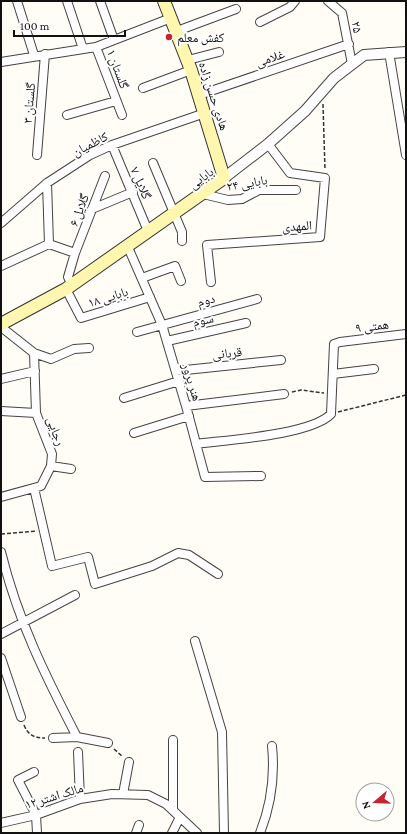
<svg xmlns="http://www.w3.org/2000/svg" width="407" height="834" font-family="'Crimson Pro','Noto Naskh Arabic',serif">
	<rect width="100%" height="100%" fill="#fffdf5"/>
	<g fill="none" stroke-linecap="round" stroke-linejoin="round">
		<defs>
			<path id="minor" d="M17 1 34 55
				M67 1 83 49
				M100 1 114 40
				M328 1 342 13 352 64
				M260 22 290 7 295 1
				M177 31 236 9
				M96 47 122 115
				M389 52 406 155
				M188 60 219 52
				M1 62 96 47 171 18
				M143 88 191 70
				M199 95 349 44
				M67 115 116 101
				M112 145 148 231
				M37 155 45 54
				M153 163 182 232V241
				M47 183 49 244
				M203 194 228 200 242 199 259 190H296
				M92 209 133 192
				M1 223 47 183 90 155 112 145 205 113
				M127 245 162 325 186 406 205 477 261 476
				M1 266 49 244 75 253
				M142 278 175 266 181 281
				M211 282 207 245 320 237 325 178 290 173 268 144
				M72 285 68 277 75 253 105 176
				M66 289 81 318 150 297
				M1 327 34 353 36 413 52 454 51 466 41 486 1 497
				M137 332 257 299
				M167 341 246 323
				M34 353 51 359 74 349 89 348
				M176 371 281 360
				M333 374 374 369
				M1 379 35 371
				M124 398 179 381
				M186 406 284 394
				M1 411 36 413
				M134 433 189 416
				M196 444C227 440 311 435 331 414L334 344 340 342 406 334
				M51 466 71 469
				M34 488 52 566 88 557 95 584 152 566 178 553 189 555 218 574
				M1 552C18 621 45 675 77 737
				M1 634 75 595
				M195 641 222 732 224 833
				M1 658 21 717
				M53 738 77 737 108 743
				M78 752 80 799
				M34 772 18 780 36 815 37 833
				M123 794 129 762
				M173 810V740
				M1 823 36 815 80 799 112 794 148 795 166 804 197 833
				M136 833 139 825
				M172 833 180 817
				M260 833C271 805 275 776 272 746"/>
			<path id="tertiary" d="M224 178 268 144 305 111 334 78 364 55 406 52"/>
			<path id="secondary" d="M1 324 66 289 224 178 191 70 164 1"/>
		</defs>
		<use href="#minor" stroke="#444" stroke-width="10"/>
		<use href="#tertiary" stroke="#444" stroke-width="12"/>
		<use href="#secondary" stroke="#333" stroke-width="14"/>
		<path stroke="#333" stroke-width="1.5" stroke-dasharray="4 2" stroke-linecap="butt" d="M323 104 325 170
			M292 392 301 390 324 393
			M338 412 406 395
			M1 534 37 531
			M24 725C28 735 34 738 45 738
			M114 749 123 757"/>
		<use href="#minor" stroke="#fff" stroke-width="8"/>
		<use href="#tertiary" stroke="#fff" stroke-width="10"/>
		<use href="#secondary" stroke="#fff6b0" stroke-width="12"/>
	</g>
	<circle fill="#c4262e" stroke="#fff" stroke-width="1.5" cx="169" cy="37" r="4"/>
	<g text-anchor="middle" dominant-baseline="central" stroke-width="4" stroke-linejoin="round" paint-order="stroke">
		<g font-size="13" fill="#111" stroke="#fff">
			<text transform="translate(357 27) rotate(78)">۲۵</text>
			<text transform="translate(270 58) rotate(-19)">غلامی</text>
			<text transform="translate(118 69) rotate(70)">گلستان ۱</text>
			<text transform="translate(214 96) rotate(72)">هادی حسن زاده</text>
			<text transform="translate(29 103) rotate(-85)">گلستان ۳</text>
			<text transform="translate(90 144) rotate(-27)">کاظمیان</text>
			<text transform="translate(201 178) rotate(-36)">بابایی</text>
			<text transform="translate(141 183) rotate(67)">گلایل ۷</text>
			<text transform="translate(247 183) rotate(-10)">بابایی ۲۴</text>
			<text transform="translate(79 210) rotate(-69)">گلایل ۶</text>
			<text transform="translate(297 226) rotate(-4)">المهدی</text>
			<text transform="translate(108 297) rotate(-17)">بابایی ۱۸</text>
			<text transform="translate(206 300) rotate(-15)">دوم</text>
			<text transform="translate(203 320) rotate(-13)">سوم</text>
			<text transform="translate(372 326) rotate(-7)">همتی ۹</text>
			<text transform="translate(227 353) rotate(-6)">قربانی</text>
			<text transform="translate(192 382) rotate(73)">هنر پرور</text>
			<text transform="translate(56 431) rotate(70)">رجایی</text>
			<text transform="translate(54 796) rotate(-17)">مالک اشتر ۱۲</text>
		</g>
		<g font-size="13" fill="#111" stroke="#fff" text-anchor="start">
			<text x="177" y="37">کفش معلم</text>
		</g>
	</g>
	<rect width="407" height="834" fill="none" stroke="#111111" stroke-width="4"/>
	<g transform="translate(375 802) rotate(251)"><circle r="19" fill="#ffffff" stroke="#a0a0a0"/>
	<path d="M0-3L7 15L0 10L-7 15Z" fill="#c4262e"/>
	<text y="-6" font-size="11" font-weight="bold" text-anchor="middle" fill="#111111">N</text>
	</g>
	<path d="M14 30v6h111v-6" fill="none" stroke="#111111" stroke-width="2"/>
	<text x="20" y="30" font-size="12" fill="#111111" stroke="#ffffff" stroke-width="3" paint-order="stroke">100 m</text>
</svg>
